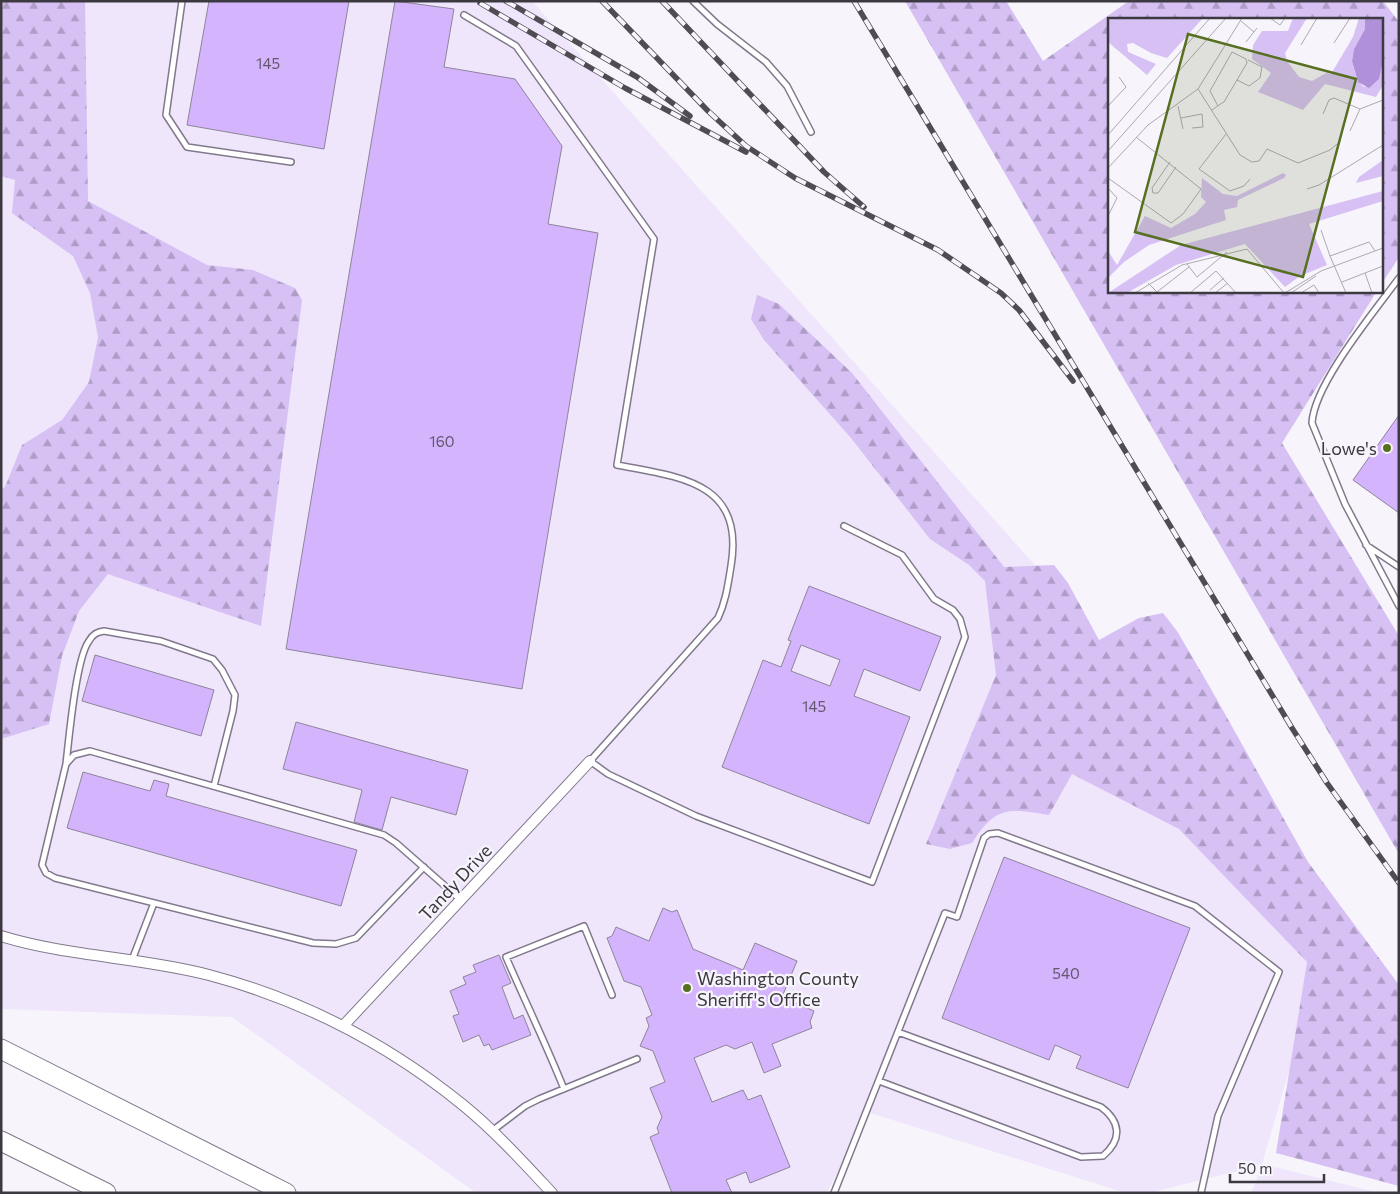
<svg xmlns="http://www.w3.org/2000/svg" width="1400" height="1194" font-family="Commissioner,sans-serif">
	<defs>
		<pattern id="forest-firs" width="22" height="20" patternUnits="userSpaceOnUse" patternTransform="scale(1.25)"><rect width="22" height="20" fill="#d6c0f4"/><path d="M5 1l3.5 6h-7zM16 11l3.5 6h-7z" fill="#af9dc7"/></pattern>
	</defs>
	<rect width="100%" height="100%" fill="#f7f4fc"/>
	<path fill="#efe6fc" d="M1 1H532L1041 572 1328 938 1262 1164 1380 1193H1251L1262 1165 1149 1193H1126L867 1112 827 1193H476L232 1017 1 1009Z"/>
	<path fill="url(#forest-firs)" d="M1 1H85L88 201 207 265 253 270 295 288 302 300 261 626 108 574 79 611 62 656 49 724 1 739V489L5 487 22 445 62 420 89 382 98 337 90 293 73 256 12 213 15 180 1 176Z
		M905 1H1006L1043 61 1129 1H1383L1399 22V257L1381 285V19H1109V291H1377L1282 443 1399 636V854Z
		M757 295 779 304 852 373 1004 567 1054 565 1068 583 1099 640 1139 618 1163 613 1177 631 1211 689 1308 862 1399 985V1186L1276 1153 1307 962 1179 829 1072 774 1049 815C1009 808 995 806 972 843L950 849 926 844 996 675 985 581 969 565 930 539 851 438 764 340 751 319Z"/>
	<path fill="#d5b4fe" stroke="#8d8598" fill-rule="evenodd" d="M209 1H349L324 149 187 125Z
		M395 1 454 9 444 67 515 79 562 146 548 224 598 233 522 689 286 649Z
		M1399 415V513L1353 480Z
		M809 586 941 637 920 691 864 669 854 696 910 717 869 824 722 767 763 660 781 667 791 641 788 640ZM801 645 840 660 830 686 791 671Z
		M95 655 214 690 201 736 82 701Z
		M296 722 468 770 456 815 391 797 382 830 354 822 362 790 283 769Z
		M83 772 150 791 154 780 169 784 166 796 357 850 341 906 67 828Z
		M1004 857 1190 928 1128 1088 1076 1068 1081 1056 1055 1045 1049 1060 942 1018Z
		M663 908 672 912 677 910 693 949 743 970 755 943 797 961 782 997 814 1011 810 1022 812 1028 772 1044 781 1066 764 1073 752 1042 735 1049 726 1045 694 1058 712 1102 743 1090 748 1100 761 1095 790 1167 750 1183 746 1172 726 1180 732 1193H672L650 1137 659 1133 657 1128 662 1117 650 1088 665 1082 653 1051 640 1046 649 1026 646 1018 652 1015 641 987 624 981 607 938 612 936 616 927 649 941Z
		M499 955 511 983 502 987 514 1019 523 1015 531 1035 492 1050 489 1044 484 1046 479 1035 463 1042 453 1016 459 1014 450 991 466 984 463 977 476 972 473 965Z"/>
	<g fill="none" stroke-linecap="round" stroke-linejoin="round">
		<defs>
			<path id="lane" d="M182 1 166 115 187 147 291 162
				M693 1 717 24 766 62 787 86 811 132
				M464 15 516 46 654 239 617 465C681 477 745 482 731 566 728 584 726 601 718 618L590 761 608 774 696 816 872 882 965 637 960 619 953 610 934 599 902 555 844 526
				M1399 278C1374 312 1314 384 1312 423L1345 504 1399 606
				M1366 545 1399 567
				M66 764C69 739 76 658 89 641 93 634 97 632 104 631L161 641 213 659 222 670 235 695 233 711 214 786
				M424 867 356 938 336 944 313 943 55 878 46 873 42 865 66 764 74 755 90 751 384 835 396 843 461 900
				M132 960 154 903
				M879 1081 1081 1157 1103 1156C1123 1139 1120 1121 1101 1107L898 1032
				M564 1089C546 1044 525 1001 506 957L584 926 612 995
				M492 1131 525 1106 539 1099 637 1059
				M834 1193 945 913 957 917 984 838 989 834 998 833 1195 906 1279 972 1218 1116 1201 1193"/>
			<path id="street" d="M1 936C69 957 141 957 209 975 303 1000 388 1044 463 1105 495 1131 524 1163 552 1193
				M344 1025 590 761"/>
			<path id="highway" d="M1 1049 286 1193
				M1 1141 106 1193"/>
		</defs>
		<use href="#lane" stroke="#81798b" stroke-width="8"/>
		<use href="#street" stroke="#81798b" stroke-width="12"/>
		<use href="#highway" stroke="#81798b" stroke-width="21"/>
		<use href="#lane" stroke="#fff" stroke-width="5"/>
		<use href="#street" stroke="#fff" stroke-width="10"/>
		<use href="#highway" stroke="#fff" stroke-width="19"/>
		<defs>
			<path id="rail" d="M506 1 637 77 690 116
				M602 1 708 111 746 146 795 178 938 250 1001 293 1019 310 1073 381
				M662 1 824 172 864 207
				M854 1 1292 728 1327 783 1399 883
				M480 3 625 88 746 152"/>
		</defs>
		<use href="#rail" stroke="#504c54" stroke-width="5.5"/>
		<use href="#rail" stroke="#f7f4fc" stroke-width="4" stroke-dasharray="11" stroke-linecap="butt"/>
	</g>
	<g fill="#576f20" stroke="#f7f4fc" stroke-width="2">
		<circle cx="1387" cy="448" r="5"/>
		<circle cx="687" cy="988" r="5"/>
	</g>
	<g text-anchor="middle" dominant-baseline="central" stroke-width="4.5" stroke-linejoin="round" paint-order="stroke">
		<g font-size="15" fill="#635870">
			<text x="268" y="63">145</text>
			<text x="442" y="441">160</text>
			<text x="814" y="706">145</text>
			<text x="1066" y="973">540</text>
		</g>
		<g font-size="18" fill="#3d3941" stroke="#f7f4fc" text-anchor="end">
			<text x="1377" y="448">Lowe's</text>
			<text x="697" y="978" text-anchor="start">Washington County<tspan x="697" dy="21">Sheriff's Office</tspan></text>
		</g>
		<g font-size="18" fill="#3d3941" stroke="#f7f4fc">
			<text transform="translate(455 882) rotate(-47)">Tandy Drive</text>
		</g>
	</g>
	<g transform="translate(1108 18)">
		<rect width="275" height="275" fill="#f7f4fc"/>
		<path d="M0 0H95L59 40 43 35 25 25 19 26 20 34 48 46 39 57 0 24ZM185 0H199L177 35 179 43 191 59 204 63 218 55 223 56 245 19 251 0H257V11L246 31 244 43 249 62 256 69 265 65 275 42V67L268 79 217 66 195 92 150 74 163 55 144 41 145 27 154 13H180ZM275 142V158L248 165 251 159ZM175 155 178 157 176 160 130 182 129 189 116 192 118 202 41 227 16 244 0 260V233L9 247 37 198 63 210 87 196 98 184 93 179 94 160 115 176 129 178ZM275 173V183L201 206 219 247 192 258 177 269 137 226 68 247 19 275H0L73 227Z" fill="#d6c0f4"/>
		<path d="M257 0H275V42L271 61 261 70 250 64 244 43 246 31 257 11Z" fill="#b090d8"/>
		<path fill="none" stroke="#ada9b1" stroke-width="1" d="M162 0 172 7 177 0M133 3 146 14M138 24 149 10M226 25 242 0M193 27 209 0M129 62 141 68 152 60 154 49 140 42M90 71 132 137 144 144 151 143 159 131 190 145 222 132 229 126M0 88 18 69 11 59M70 88 75 111M104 92 114 85 116 84 139 45 138 41 124 34 102 73 110 88M215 96 221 82 226 80 252 91M73 100 94 96 95 109 84 110M242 113 252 91 275 82M118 116 91 151 122 173 136 168 142 161M0 117 102 0M0 133 118 0M62 144 44 170 45 175H50L68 149M0 150 40 107 90 71 134 0M0 160 63 205 75 196 93 171 28 119M0 170 9 180 0 198M199 171 211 167 275 127M213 212 222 238M79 246 89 259 119 234M257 255 264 275M234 264 275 248M40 265 49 274 81 249M102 272 116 260M27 275 74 247 139 231 176 275M82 275 108 253 128 275M107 275 120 265M177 275 213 253 275 230M183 275 208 258M193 275 206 267 211 275M238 275 222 238 261 224 267 233"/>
		<path fill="#576f20" fill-opacity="0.15" stroke="#576f20" stroke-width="2.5" d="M80 16 248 61 195 259 27 214Z"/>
		<rect width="275" height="275" fill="none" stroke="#3d3941" stroke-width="2.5"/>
	</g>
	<rect width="1400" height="1194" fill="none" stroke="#3d3941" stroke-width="5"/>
	<path d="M1230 1174v8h94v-8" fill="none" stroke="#3d3941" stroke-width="2.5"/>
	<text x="1238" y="1174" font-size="15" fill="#3d3941" stroke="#f7f4fc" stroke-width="4" paint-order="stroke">50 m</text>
</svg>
